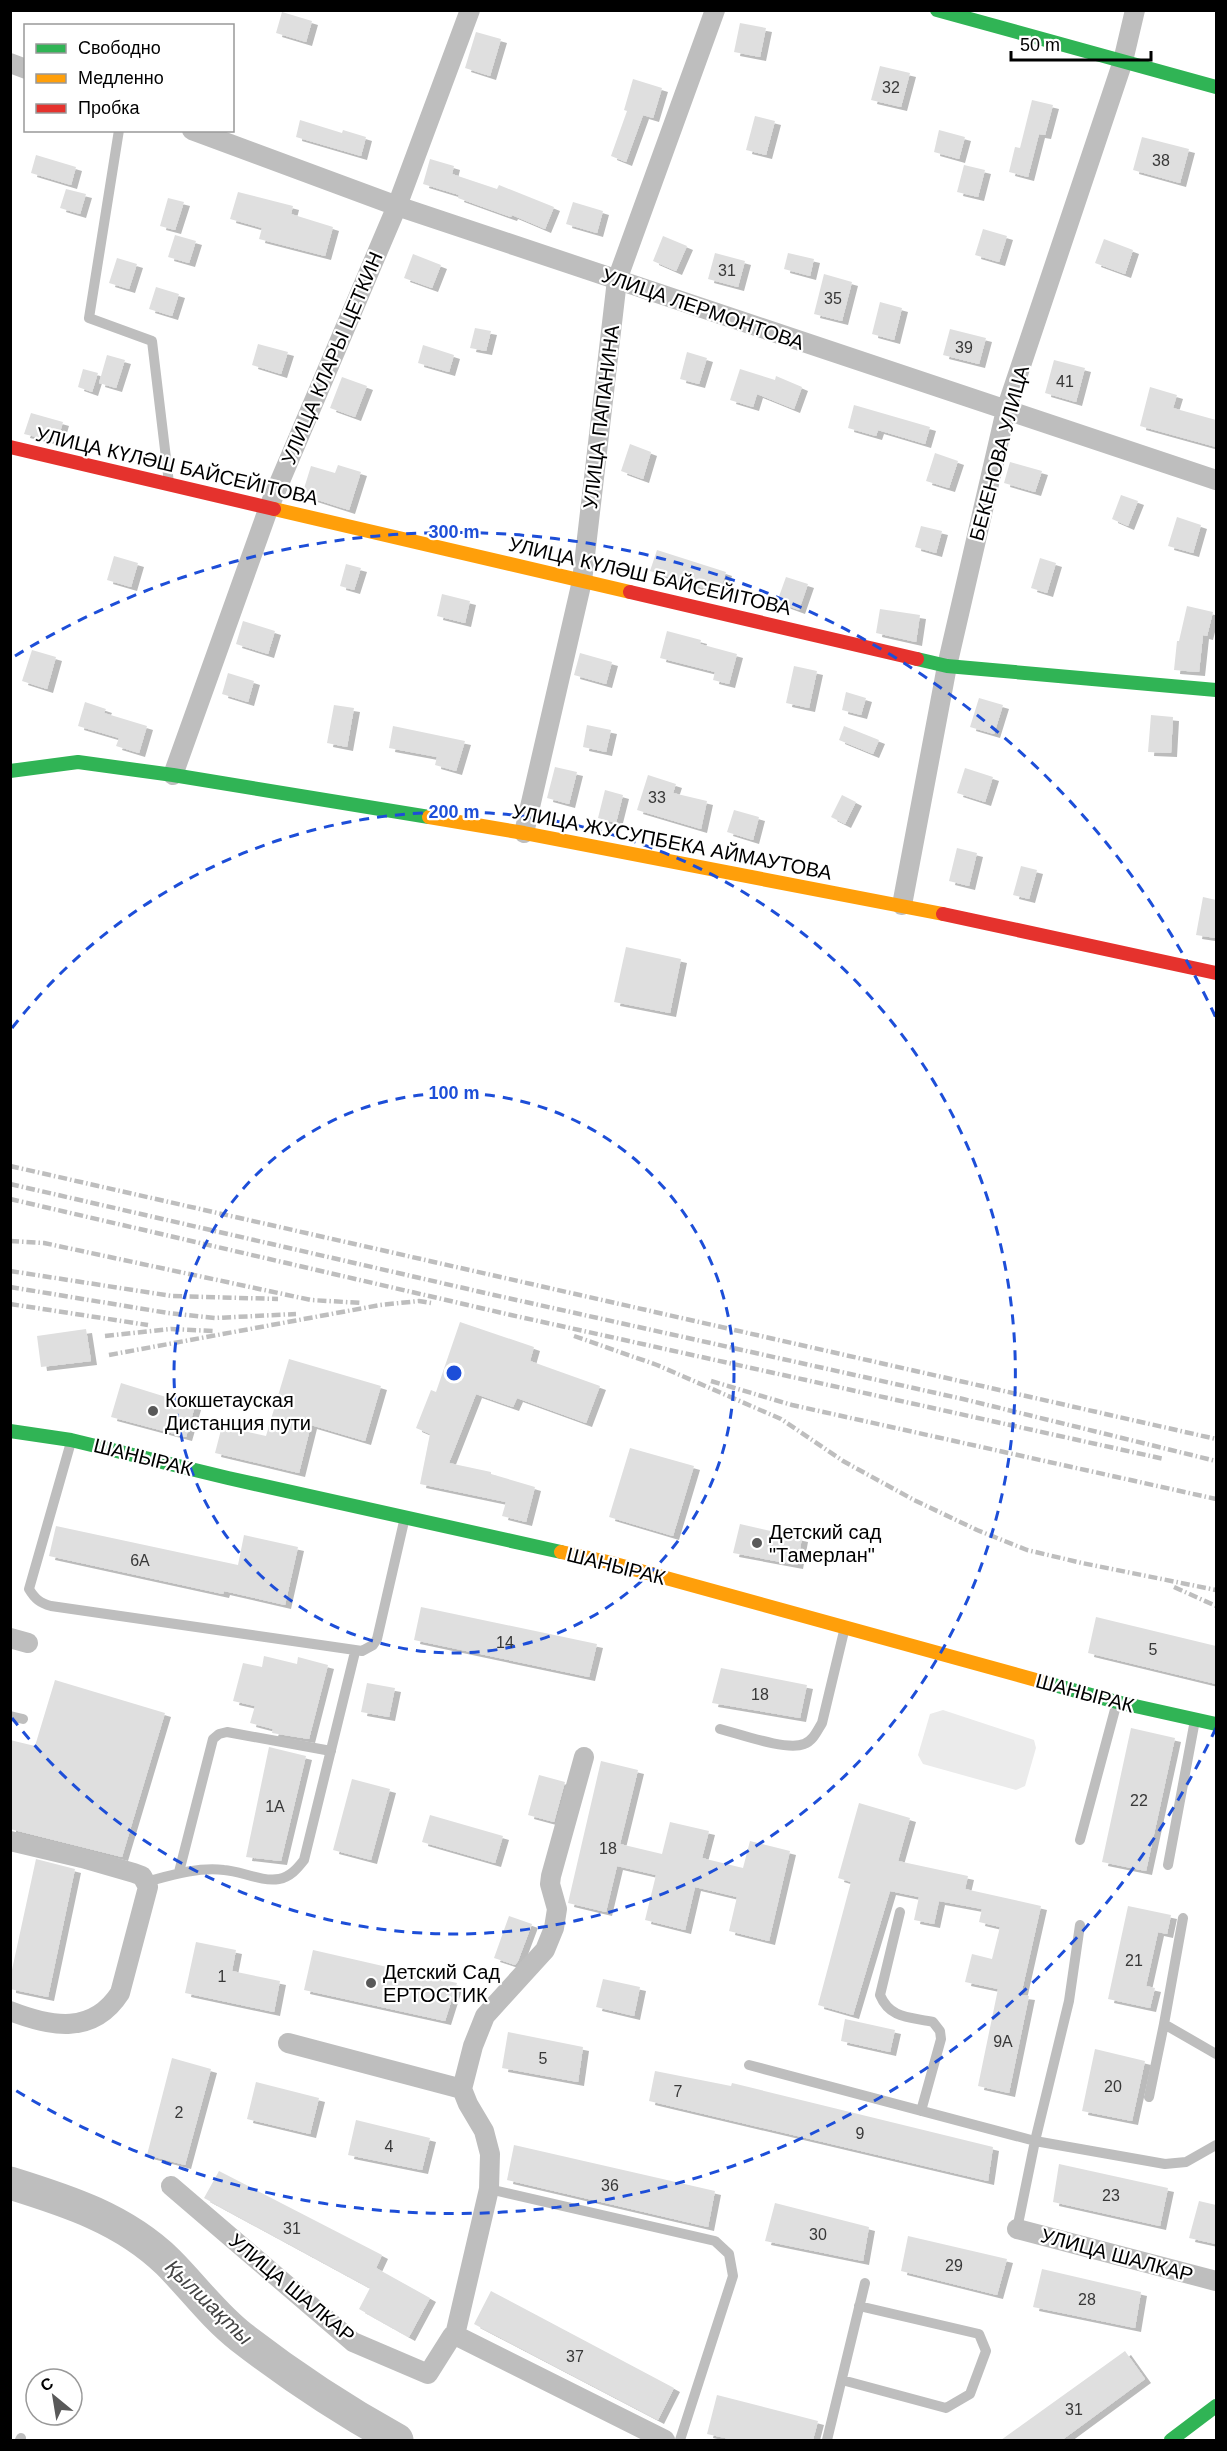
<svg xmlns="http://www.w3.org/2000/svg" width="1227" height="2451" font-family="Helvetica,sans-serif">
	<defs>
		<filter id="shadow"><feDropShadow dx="6" dy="4" stdDeviation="0" flood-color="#0004"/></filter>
	</defs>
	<rect width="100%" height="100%" fill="#fff"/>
	<path fill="#ebebeb" d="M943 1710 1034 1740 1036 1748 1025 1786 1016 1790 923 1764 918 1755 930 1714Z"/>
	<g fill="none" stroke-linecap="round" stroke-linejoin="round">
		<path stroke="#bebebe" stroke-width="33" d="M10 2183C68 2201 124 2219 168 2262 193 2287 213 2315 241 2337 290 2375 343 2410 397 2440"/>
	</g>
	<path fill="#dfdfdf" filter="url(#shadow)" d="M282 12 312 21 306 42 276 33Z
		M740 23 766 28 760 57 734 52Z
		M476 32 501 39 490 76 465 68Z
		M880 66 910 73 901 107 871 100Z
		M633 79 662 88 653 118 643 115 626 162 611 156 627 111 624 110Z
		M1032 100 1053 105 1045 135 1039 134 1028 177 1009 172 1015 147 1020 148Z
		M755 116 775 121 766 155 746 150Z
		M300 120 342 133 343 130 366 137 361 156 296 137Z
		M939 130 965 137 959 159 934 152Z
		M1142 137 1189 149 1180 183 1133 170Z
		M36 155 76 167 71 185 31 173Z
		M430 159 454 166 452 174 497 189 499 185 554 207 545 229 512 215 511 217 458 198 459 195 423 184Z
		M964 165 985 170 978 197 957 192Z
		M66 189 86 194 80 214 60 208Z
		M238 192 293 206 291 214 333 227 325 256 259 239 262 228 230 219Z
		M168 198 184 202 175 230 160 226Z
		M573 202 603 211 597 233 566 224Z
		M983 229 1007 236 999 262 975 255Z
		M175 235 196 241 189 263 168 257Z
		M663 236 687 246 676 271 653 261Z
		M1104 239 1133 250 1125 274 1095 263Z
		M715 253 745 261 738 287 708 279Z
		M788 253 814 259 810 276 784 269Z
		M413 254 441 265 432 288 404 278Z
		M117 258 137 264 129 289 109 283Z
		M824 274 852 282 842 321 814 314Z
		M156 287 179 294 172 316 149 309Z
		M880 302 902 308 894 340 872 334Z
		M475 328 491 331 486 351 470 348Z
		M950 329 986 338 979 364 943 355Z
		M258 344 288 352 281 374 252 365Z
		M423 345 454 355 449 372 418 363Z
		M687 352 707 358 699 384 680 379Z
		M107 355 125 360 116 388 99 383Z
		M1054 360 1085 368 1076 402 1045 393Z
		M83 369 98 373 92 392 78 387Z
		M740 369 775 380 776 376 802 387 794 409 757 394 753 407 730 400Z
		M342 377 367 386 355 417 330 408Z
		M1150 387 1177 395 1173 408 1216 420V447L1140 426Z
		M854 405 930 427 925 444 878 430 876 436 848 428Z
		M31 413 63 422 57 442 24 434Z
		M630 444 651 452 643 479 621 471Z
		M935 453 958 461 949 488 926 481Z
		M1010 462 1042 471 1035 492 1004 483Z
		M338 465 361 472 349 510 302 495 311 466 335 473Z
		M1121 495 1138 501 1128 526 1112 519Z
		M1177 517 1201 525 1193 553 1168 546Z
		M921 526 942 531 936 553 915 547Z
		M657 550 726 572 719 593 650 571Z
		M114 556 138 563 131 587 107 580Z
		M1040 558 1056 563 1047 593 1031 588Z
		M346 564 361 568 354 590 340 586Z
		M786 577 808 584 799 610 777 602Z
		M442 594 470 601 465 623 437 616Z
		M1187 606 1213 612 1207 636 1203 635 1199 672 1174 670 1177 641H1179Z
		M880 609 920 615 916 642 876 633Z
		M243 621 275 631 268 654 236 644Z
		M667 631 701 640 700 644 737 654 729 684 713 680 715 672 660 658Z
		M32 650 56 657 47 689 22 681Z
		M580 653 612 662 606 684 574 675Z
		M794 666 817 671 809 708 786 703Z
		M228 673 254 681 248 702 222 694Z
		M846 692 866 698 861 715 842 710Z
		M979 698 1003 705 994 734 970 727Z
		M85 702 106 709 104 713 147 726 139 753 116 746 119 738 78 726Z
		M334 705 354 708 347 747 327 743Z
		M1151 715 1173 717 1171 753 1148 752Z
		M587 725 611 730 606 752 583 747Z
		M393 726 465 741 456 771 435 765 437 757 389 748Z
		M844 726 879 740 873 754 839 740Z
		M555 767 577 772 569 804 547 798Z
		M965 768 993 777 985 802 957 793Z
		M648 775 676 784 673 793 707 801 701 829 637 810Z
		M605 790 623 795 616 823 598 818Z
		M842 795 856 802 845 824 831 817Z
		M734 810 759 817 753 840 727 832Z
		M957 848 977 853 969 886 949 881Z
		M1021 866 1037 870 1029 899 1013 895Z
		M1203 897 1216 900V938L1196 935Z
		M626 947 681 959 670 1013 614 1002Z
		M460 1322 534 1347 530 1361 600 1386 586 1423 517 1398 513 1407 476 1394 449 1463 491 1472V1474L535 1487 526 1522 502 1516 506 1502 420 1484 430 1434 416 1428 431 1390 436 1392Z
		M86 1329 91 1361 41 1367 37 1336Z
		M289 1359 381 1386 365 1441 311 1425 299 1473 215 1453 222 1426 266 1436Z
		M121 1383 195 1406 186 1437 111 1417Z
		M630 1448 694 1466 673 1536 609 1517Z
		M740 1524 802 1538 797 1565 733 1553Z
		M56 1526 238 1565 244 1535 298 1547 285 1605 224 1591 223 1594 49 1556Z
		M421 1607 597 1644 589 1677 414 1640Z
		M1096 1617 1216 1646V1684L1088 1653Z
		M264 1656 297 1664 298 1657 328 1665 309 1739 272 1733 273 1729 250 1723 255 1706 233 1701 243 1663 262 1667Z
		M721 1668 807 1685 800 1718 712 1703Z
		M55 1680 165 1713 122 1857 10 1829V1740L35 1746Z
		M367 1683 395 1688 389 1717 361 1712Z
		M1131 1728 1175 1738 1146 1871 1102 1862Z
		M269 1747 306 1756 281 1861 246 1857Z
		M601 1761 638 1770 620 1844 662 1854 670 1822 709 1831 702 1858 743 1868 750 1841 790 1851 769 1941 729 1931 737 1897 695 1887 685 1930 645 1920 656 1875 617 1866 606 1912 568 1903Z
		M539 1775 565 1782 554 1822 528 1815Z
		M352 1779 390 1789 371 1860 333 1850Z
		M859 1803 910 1818 898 1861 968 1876 965 1889 1041 1906 1021 1995 1029 1996 1009 2093 978 2086 998 1989 965 1982 972 1954 992 1959 1000 1927 979 1922 982 1909 939 1901 934 1924 914 1920 919 1897 890 1891 853 2015 818 2005 851 1882 838 1878Z
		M430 1815 503 1836 495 1863 422 1842Z
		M36 1859 75 1869 48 1997 10 1989V1979Z
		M1128 1906 1171 1915 1167 1934 1158 1932 1146 1986 1155 1988 1150 2008 1108 1999Z
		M509 1916 532 1924 518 1961 515 1965 494 1958Z
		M196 1942 236 1950 232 1971 280 1981 274 2012 185 1993Z
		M313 1950 457 1983 445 2021 304 1990Z
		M603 1979 640 1987 634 2016 596 2007Z
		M845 2019 895 2030 890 2052 841 2041Z
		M508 2032 583 2047 578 2082 502 2068Z
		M1095 2049 1145 2061 1132 2121 1082 2111Z
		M172 2058 211 2069 185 2165 147 2155Z
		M655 2071 731 2086 732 2083 993 2147 988 2181 649 2101Z
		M256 2082 319 2098 310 2134 247 2119Z
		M356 2120 430 2138 422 2170 348 2155Z
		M514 2145 715 2191 708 2227 507 2180Z
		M1059 2164 1168 2188 1160 2226 1053 2202Z
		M219 2171 382 2255 376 2268 430 2298 409 2337 359 2309 370 2288 204 2198Z
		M1199 2201 1216 2205V2244L1189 2238Z
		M775 2203 869 2227 863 2261 765 2241Z
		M908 2236 1007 2259 997 2295 901 2271Z
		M1042 2269 1141 2292 1135 2328 1033 2307Z
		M491 2291 674 2388 658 2420 474 2324Z
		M1125 2351 1145 2379 1062 2440H1001Z
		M717 2395 818 2421 813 2440H734L707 2434Z"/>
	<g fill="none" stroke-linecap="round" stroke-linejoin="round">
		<path stroke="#bebebe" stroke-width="10" d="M119 130 89 318 152 341 169 483
			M71 1442 29 1589C35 1599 40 1603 51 1606L362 1651 373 1645 377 1639 405 1517
			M10 1716 23 1719
			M720 1729C740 1734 786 1751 804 1744 813 1741 817 1731 822 1723L845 1627
			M1080 1840 1117 1702
			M1168 1865 1195 1720
			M179 1872 213 1739 219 1734 227 1732 331 1751
			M146 1882C172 1875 197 1867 224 1870 241 1871 261 1882 279 1879 290 1877 297 1869 304 1860L355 1652
			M900 1912 880 1995C890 2019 910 2017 933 2022L940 2031 941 2039 921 2111
			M1183 1918 1164 2024 1216 2054
			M1080 1925 1069 2001 1035 2141 1165 2164 1186 2162 1216 2145
			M749 2065 1035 2141 1017 2229
			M1149 2097 1164 2024
			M489 2189 715 2241 729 2254 733 2276 680 2440
			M842 2380 946 2408 970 2394 986 2351 979 2334 859 2306
			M20 2440 21 2438
			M827 2440 865 2283"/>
		<path stroke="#bebebe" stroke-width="20" d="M10 63 26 69
			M192 130 397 206 1216 480
			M173 775 269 507 397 206 470 10
			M524 833 582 581 617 280 715 10
			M902 905 947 666 1006 410 1123 61 1135 10
			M10 1638 28 1643
			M10 1841 82 1858 134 1873 142 1876 148 1887 120 1993C93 2035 51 2027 10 2011
			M288 2043 462 2089
			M171 2186 353 2342 428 2374 452 2336 455 2335 665 2440
			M1017 2229 1216 2281
			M455 2335 489 2189 490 2154 484 2131 468 2104 462 2089 473 2046 485 2016 545 1950 554 1928 557 1909 550 1884 551 1876 584 1757"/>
		<path stroke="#30b455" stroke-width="14" d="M937 10 1216 87
			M917 659 947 666 1216 690
			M10 771 78 762 173 775 429 817
			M10 1431 71 1440 228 1478 561 1552
			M1043 1682 1117 1702 1216 1724
			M1171 2440 1216 2406"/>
		<path stroke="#ff9f0a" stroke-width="14" d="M274 509 630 592
			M429 817 524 833 943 914
			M561 1552 608 1562 1043 1682"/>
		<path stroke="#e5322d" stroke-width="14" d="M10 447 274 509
			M630 592 917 659
			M943 914 1216 973"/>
		<path stroke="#bebebe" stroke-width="4.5" stroke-dasharray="9 3 1.5 3" stroke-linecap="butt" d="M10 1166 1216 1439
			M10 1184 494 1295 963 1399 1216 1461
			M10 1199 511 1315 1164 1459
			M10 1241 44 1243 311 1300 362 1303
			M10 1271 172 1296 278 1299
			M10 1287 168 1313 215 1318 296 1314
			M10 1304 148 1325
			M105 1336 171 1329 213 1331
			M574 1336 657 1365 781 1419 843 1461 914 1500 977 1530 1027 1550 1082 1563 1216 1590
			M109 1355 380 1305 419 1301 431 1303
			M711 1381 792 1405 1216 1499
			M1174 1587 1216 1606"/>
	</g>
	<g fill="none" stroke="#1d4ed8" stroke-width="3" stroke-dasharray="10 8">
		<circle cx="454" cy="1373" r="280"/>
		<path d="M12 1028A561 561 0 1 1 12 1718"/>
		<path d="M1216 1728A841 841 0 0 1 15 2090M15 656A841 841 0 0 1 1216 1018"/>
	</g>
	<g fill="#595959" stroke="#fff" stroke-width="2">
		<circle cx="153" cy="1411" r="6"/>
		<circle cx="757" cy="1543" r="6"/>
		<circle cx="371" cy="1983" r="6"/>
	</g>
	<g text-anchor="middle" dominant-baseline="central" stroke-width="4.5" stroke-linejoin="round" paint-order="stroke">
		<g font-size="16" fill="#383838">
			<text x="891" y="87">32</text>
			<text x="1161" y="160">38</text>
			<text x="727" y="270">31</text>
			<text x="833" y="298">35</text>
			<text x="964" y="347">39</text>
			<text x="1065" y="381">41</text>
			<text x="657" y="797">33</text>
			<text x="140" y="1560">6А</text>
			<text x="505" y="1642">14</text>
			<text x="1153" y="1649">5</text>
			<text x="760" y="1694">18</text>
			<text x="1139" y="1800">22</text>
			<text x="275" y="1806">1А</text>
			<text x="608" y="1848">18</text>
			<text x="1134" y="1960">21</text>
			<text x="222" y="1976">1</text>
			<text x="1003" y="2041">9А</text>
			<text x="543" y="2058">5</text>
			<text x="1113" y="2086">20</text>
			<text x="678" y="2091">7</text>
			<text x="179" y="2112">2</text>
			<text x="860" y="2133">9</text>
			<text x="389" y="2146">4</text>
			<text x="610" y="2185">36</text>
			<text x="1111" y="2195">23</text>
			<text x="292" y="2228">31</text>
			<text x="818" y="2234">30</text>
			<text x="954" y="2265">29</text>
			<text x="1087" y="2299">28</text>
			<text x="575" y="2356">37</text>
			<text x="1074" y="2409">31</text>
		</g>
		<g font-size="20" fill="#000" stroke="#fff">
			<text transform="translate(703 309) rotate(19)">УЛИЦА ЛЕРМОНТОВА</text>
			<text transform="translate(332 358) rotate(-67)">УЛИЦА КЛАРЫ ЦЕТКИН</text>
			<text transform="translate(601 417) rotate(-83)">УЛИЦА ПАПАНИНА</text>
			<text transform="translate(999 453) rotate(-75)">БЕКЕНОВА УЛИЦА</text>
			<text transform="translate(177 466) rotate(13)">УЛИЦА КҮЛӘШ БАЙСЕЙІТОВА</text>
			<text transform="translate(650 576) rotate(13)">УЛИЦА КҮЛӘШ БАЙСЕЙІТОВА</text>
			<text transform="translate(672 842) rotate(11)">УЛИЦА ЖУСУПБЕКА АЙМАУТОВА</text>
			<text transform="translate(143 1457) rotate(14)">ШАНЫРАК</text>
			<text transform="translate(616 1566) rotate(14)">ШАНЫРАК</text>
			<text transform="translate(1085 1693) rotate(15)">ШАНЫРАК</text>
			<text transform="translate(1117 2255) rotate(15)">УЛИЦА ШАЛКАР</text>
			<text transform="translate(292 2288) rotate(40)">УЛИЦА ШАЛКАР</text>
		</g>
		<g font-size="20" fill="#000" stroke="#fff" text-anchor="start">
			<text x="165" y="1400">Кокшетауская<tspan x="165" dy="23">Дистанция пути</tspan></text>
			<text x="769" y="1532">Детский сад<tspan x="769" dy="23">"Тамерлан"</tspan></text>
			<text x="383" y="1972">Детский Сад<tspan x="383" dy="23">ЕРТОСТИК</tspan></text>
		</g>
		<g font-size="21" font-style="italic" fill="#434343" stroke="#fff">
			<text transform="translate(209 2302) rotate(44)">Қылшақты</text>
		</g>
	</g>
	<circle cx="454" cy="1373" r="9" fill="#1d4ed8" stroke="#fff" stroke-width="3"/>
	<g font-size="18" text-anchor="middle" font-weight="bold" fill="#1d4ed8" stroke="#fff" stroke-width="4.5" stroke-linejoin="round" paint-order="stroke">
		<text x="454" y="538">300 m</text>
		<text x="454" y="818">200 m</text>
		<text x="454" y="1099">100 m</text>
	</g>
	<rect width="1227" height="2451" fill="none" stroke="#000000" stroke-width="24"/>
	<rect x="24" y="24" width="210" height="108" fill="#ffffff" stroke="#999999" stroke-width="1.5"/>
	<rect x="36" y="44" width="30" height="9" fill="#30b455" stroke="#999999" stroke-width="1.5"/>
	<text x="78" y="54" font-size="18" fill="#000000">Свободно</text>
	<rect x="36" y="74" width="30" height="9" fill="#ff9f0a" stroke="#999999" stroke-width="1.5"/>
	<text x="78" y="84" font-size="18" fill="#000000">Медленно</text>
	<rect x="36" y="104" width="30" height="9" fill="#e5322d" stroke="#999999" stroke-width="1.5"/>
	<text x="78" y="114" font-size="18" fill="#000000">Пробка</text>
	<g transform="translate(54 2397) rotate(330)"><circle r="28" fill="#ffffff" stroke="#999999" stroke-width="1.5"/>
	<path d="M0-4.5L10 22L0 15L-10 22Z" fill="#595959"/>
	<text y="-9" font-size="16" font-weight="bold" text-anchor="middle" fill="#000000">С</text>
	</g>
	<path d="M1011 51v9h140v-9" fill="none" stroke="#000000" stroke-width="3"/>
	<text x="1020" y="51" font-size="18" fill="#000000" stroke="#ffffff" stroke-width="4.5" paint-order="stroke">50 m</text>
</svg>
